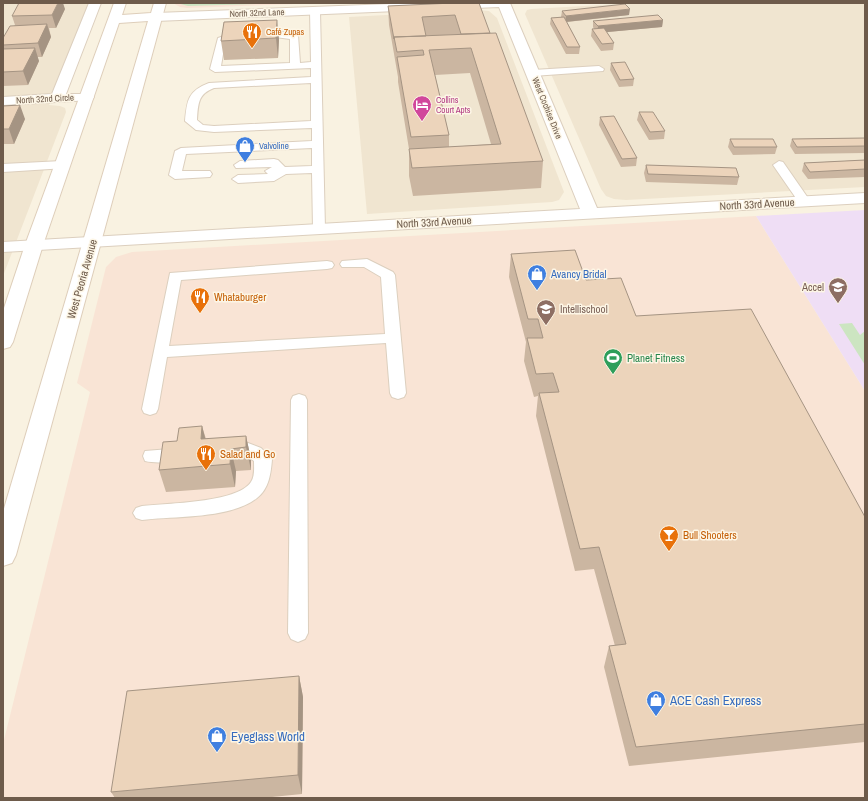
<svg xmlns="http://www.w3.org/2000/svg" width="868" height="801" font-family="'Archivo Narrow',sans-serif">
	<rect width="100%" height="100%" fill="#f9f2e1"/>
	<path fill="#f0e5d0" d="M3 3H90L49 105 60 106 65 108 66 112 3 276Z
		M637 3H865V187L626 200 614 199 606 196 601 189 525 14 527 10 531 9Z
		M478 10 489 11 497 18 564 192 559 200 552 202 367 214 349 17Z"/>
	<path fill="#f9e4d5" d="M173 3H323L187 8 180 7Z
		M756 216 865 391V798H3V744L90 392 77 383 106 267 116 257 132 252Z"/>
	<path fill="#efdef5" d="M865 210V391L756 216Z"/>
	<path fill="#cce5c1" d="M177 3H289L188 6Z
		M852 323 860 335 865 331V365L839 324Z"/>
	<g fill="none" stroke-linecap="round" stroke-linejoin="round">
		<defs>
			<path id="service" d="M315 8 320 11 325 229 319 233 313 229 312 173 286 174 274 181 238 183 232 179 238 175 268 174 265 171 272 167 236 168 234 165 240 161 274 159 278 160 285 167 312 166V148L186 154 182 171H210L212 174 210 177 175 179 169 175 175 151 181 148 312 141V128L214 132 196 130 185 121C187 100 188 91 209 83L311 77V68L215 72 210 69 218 38C243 29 272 28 298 35L300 63 311 62 310 11ZM268 36 290 39V63L221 66 225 42 248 37ZM311 83V121L214 126 203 125 197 120C198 104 198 94 214 88Z
				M599 66 604 69 603 71 533 76 528 73 533 70Z
				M62 161 66 162 68 165 66 168 3 172V164Z
				M779 161 783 162 808 198 810 201 808 204H800L773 165Z
				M367 259 393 272 395 275 406 393 404 397 398 399 392 397 390 393 386 343 167 357 158 409 156 413 150 415 144 413 142 409 170 273 327 261 332 262 334 265 332 268 327 269 181 280 169 346 385 334 381 277 364 267H342L340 264 342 261Z
				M299 394 305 396 307 400 308 633 305 639 298 642 291 639 288 633 291 400 293 396Z
				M248 443 261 448 272 459C271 473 269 489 257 498 231 519 174 516 142 520L136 518 133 513 136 508 142 506C167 503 237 503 251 482 255 476 254 468 254 461 245 453 234 458 223 454L221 450 223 446Z
				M182 448 188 450 190 454 188 458C176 462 157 464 145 461L143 456 145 451Z"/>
			<path id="minor" d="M89 3H101L66 94H92L94 97 92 100 3 105V97L52 94Z
				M417 3 421 4 423 7 421 10 156 21 150 17 156 13Z
				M445 3H510L597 208 865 193V203L3 252V242L580 209 499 7 450 9 446 8 444 5Z"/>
			<path id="secondary" d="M114 3H126L122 15 151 13 154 3H166L16 555 12 563 3 566V512L148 21 119 23 43 245 13 342 10 347 3 349V311L25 245Z"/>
		</defs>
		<use href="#service" stroke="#dccfbe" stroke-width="2"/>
		<use href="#minor" stroke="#dccfbe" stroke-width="2"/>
		<use href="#secondary" stroke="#deceba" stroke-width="2"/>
		<use href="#service" fill="#fff" fill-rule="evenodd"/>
		<use href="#minor" fill="#fff" fill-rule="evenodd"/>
		<use href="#secondary" fill="#fff" fill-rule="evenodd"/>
	</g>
	<path fill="#cbb6a1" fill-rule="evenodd" d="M453 3 490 33 543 161 541 188 413 196 409 176V149L398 82V77L389 25 388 6ZM470 73 491 144 449 147V135L435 75Z
		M65 9 56 28H49L51 37 42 57H37L39 61 28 85 3 86V38L15 25 12 16Z
		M562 11 629 15 567 22 580 47 579 54H566L550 24 551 18 561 17Z
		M663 20 662 27 607 32 614 43 613 50 601 51 591 36 592 29H594L593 27V21Z
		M224 22 279 39 278 58 224 60 221 41Z
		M611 63 634 79 633 86 619 87 610 70Z
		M3 106 25 119 14 144H3Z
		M639 112 665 131 664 139 649 140 637 120Z
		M600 117 637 158 636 166 621 167 599 125Z
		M865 138V153L795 154 790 146 792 139Z
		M730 139 777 147 775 154 733 155 728 147Z
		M865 160V177L808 179 802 171 804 163Z
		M646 165 739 177 737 185 646 182 644 173Z
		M511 254 586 280 636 316 865 517V742L629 766 604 667 609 646H615L594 569 575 571 536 416 538 396 534 397 524 361 526 342 509 277Z
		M202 426 206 439 246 436 251 459V470L236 471 235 487 166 492 159 470 177 441Z
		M299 676 303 697 302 794 262 798H115L111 792Z"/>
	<path fill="#a59483" d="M58 3H63L65 9 56 28 52 15Z
		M630 9 629 15 565 22 566 16Z
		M277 20 279 39 278 58 276 38Z
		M663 20 662 27 597 33 598 26Z
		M47 24 51 37 42 57 38 43Z
		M35 48 39 61 28 85 23 71Z
		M20 105 25 119 14 144 9 129Z
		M202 426 208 449 201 439Z
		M246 436 251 459V470L246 447Z
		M231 449 236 471 235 487 230 464Z
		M299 676 303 697 302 794 298 775Z"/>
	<path fill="#ecd4bb" stroke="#a59483" d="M19 3H58L52 15 12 16Z
		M453 3H479L490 33 461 34 455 15 422 17 426 36 394 37V39L388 6Z
		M625 4 630 9 566 16 562 11Z
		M658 15 663 20 598 26 593 21Z
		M564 17 580 47H567L551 18Z
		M277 20 276 38 221 41 224 22Z
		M47 24 38 43 3 45V38L10 26Z
		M604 28 614 43 602 44 592 29Z
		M496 33 543 161 412 168 409 149 501 144 471 48 429 50 449 135 411 137 397 57 424 55 423 50 397 52 394 37Z
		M35 48 23 71 3 72V49Z
		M625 62 634 79 620 80 611 63Z
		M20 105 9 129H3V106Z
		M639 112H653L665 131 650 132Z
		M614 116 637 158 622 159 600 117Z
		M865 138V146L797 147 792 139Z
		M730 139H773L777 147H734Z
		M865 160V169L810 172 804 163Z
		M646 165 736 168 739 177 648 174Z
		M575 250 586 280 621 278 636 316 751 309 865 517V724L636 747 609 646 626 644 599 547 580 549 539 393 559 392 553 373 536 374 527 338H543L538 319H528L511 254Z
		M202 426 201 439 246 436V447L231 449 230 464 159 470 163 442 177 441 179 428Z
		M299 676 298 775 111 792 127 691Z"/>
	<defs>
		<symbol id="restaurant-pin" viewBox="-11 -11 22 30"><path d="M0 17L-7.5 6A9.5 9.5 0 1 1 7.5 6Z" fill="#e8710a" stroke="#fdf6e6"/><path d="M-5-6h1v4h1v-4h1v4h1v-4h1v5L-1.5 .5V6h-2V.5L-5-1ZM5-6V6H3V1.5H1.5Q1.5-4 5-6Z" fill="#fff"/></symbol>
		<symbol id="hotel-pin" viewBox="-11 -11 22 30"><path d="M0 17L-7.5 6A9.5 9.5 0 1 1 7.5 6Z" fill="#d1479c" stroke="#fdf6e6"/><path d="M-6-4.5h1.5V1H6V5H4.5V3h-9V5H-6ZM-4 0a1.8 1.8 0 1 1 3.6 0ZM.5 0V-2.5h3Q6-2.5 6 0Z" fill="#fff"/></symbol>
		<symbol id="shop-pin" viewBox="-11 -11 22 30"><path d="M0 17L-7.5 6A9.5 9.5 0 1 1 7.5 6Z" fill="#3f7fe0" stroke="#fdf6e6"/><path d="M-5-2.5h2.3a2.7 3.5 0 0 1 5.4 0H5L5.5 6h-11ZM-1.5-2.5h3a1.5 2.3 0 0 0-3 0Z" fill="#fff"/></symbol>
		<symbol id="school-pin" viewBox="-11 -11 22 30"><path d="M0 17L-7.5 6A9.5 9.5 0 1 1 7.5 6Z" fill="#8d6e63" stroke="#fdf6e6"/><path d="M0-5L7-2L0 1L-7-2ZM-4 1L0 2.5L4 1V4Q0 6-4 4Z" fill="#fff"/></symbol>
		<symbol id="stadium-pin" viewBox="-11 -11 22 30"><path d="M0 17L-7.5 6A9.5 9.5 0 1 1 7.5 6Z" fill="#2e9e5b" stroke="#fdf6e6"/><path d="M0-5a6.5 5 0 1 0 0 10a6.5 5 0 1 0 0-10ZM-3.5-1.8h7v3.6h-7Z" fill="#fff"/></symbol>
		<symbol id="bar-pin" viewBox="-11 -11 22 30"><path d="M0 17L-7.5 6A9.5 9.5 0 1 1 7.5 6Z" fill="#e8710a" stroke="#fdf6e6"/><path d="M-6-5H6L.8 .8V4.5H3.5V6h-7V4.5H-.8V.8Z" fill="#fff"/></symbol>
	</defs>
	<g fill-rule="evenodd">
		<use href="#restaurant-pin" x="241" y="21" width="22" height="30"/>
		<use href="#hotel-pin" x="411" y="94" width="22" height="30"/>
		<use href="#shop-pin" x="234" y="135" width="22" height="30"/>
		<use href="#shop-pin" x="526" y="263" width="22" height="30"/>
		<use href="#school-pin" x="827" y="276" width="22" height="30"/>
		<use href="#restaurant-pin" x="189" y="286" width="22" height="30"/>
		<use href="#school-pin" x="535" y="298" width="22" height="30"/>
		<use href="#stadium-pin" x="602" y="347" width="22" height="30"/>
		<use href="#restaurant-pin" x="195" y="443" width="22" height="30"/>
		<use href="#bar-pin" x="658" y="524" width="22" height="30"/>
		<use href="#shop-pin" x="645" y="689" width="22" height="30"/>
		<use href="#shop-pin" x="206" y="725" width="22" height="30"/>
	</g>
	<g text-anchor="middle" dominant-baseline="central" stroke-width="3" stroke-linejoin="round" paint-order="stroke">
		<g font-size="9" fill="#6e5b4b" stroke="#fdf6e6">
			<text transform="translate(257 13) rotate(-2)">North 32nd Lane</text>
			<text transform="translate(45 99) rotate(-3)">North 32nd Circle</text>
			<text transform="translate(547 108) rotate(68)">West Cochise Drive</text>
		</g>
		<g font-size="9" fill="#c56008" stroke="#fdf6e6" text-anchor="start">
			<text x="266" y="32">Café Zupas</text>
		</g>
		<g font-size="9" fill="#b23c85" stroke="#fdf6e6" text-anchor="start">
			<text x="436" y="100">Collins<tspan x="436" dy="10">Court Apts</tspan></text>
		</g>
		<g font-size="9" fill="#366cbe" stroke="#fdf6e6" text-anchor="start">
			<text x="259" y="146">Valvoline</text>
		</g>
		<g font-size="11" fill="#6e5b4b" stroke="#fdf6e6">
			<text transform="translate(757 204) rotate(-3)">North 33rd Avenue</text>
			<text transform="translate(434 222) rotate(-3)">North 33rd Avenue</text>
			<text transform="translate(82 279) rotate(-74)">West Peoria Avenue</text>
		</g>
		<g font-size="11" fill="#366cbe" stroke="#fdf6e6" text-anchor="start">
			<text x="551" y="274">Avancy Bridal</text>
		</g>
		<g font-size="11" fill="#785e54" stroke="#fdf6e6" text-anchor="end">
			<text x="824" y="287">Accel</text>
			<text x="560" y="309" text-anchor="start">Intellischool</text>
		</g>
		<g font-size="11" fill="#c56008" stroke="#fdf6e6" text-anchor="start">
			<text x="214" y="297">Whataburger</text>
			<text x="220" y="454">Salad and Go</text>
			<text x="683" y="535">Bull Shooters</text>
		</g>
		<g font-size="11" fill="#27864d" stroke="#fdf6e6" text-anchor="start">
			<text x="627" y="358">Planet Fitness</text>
		</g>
		<g font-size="13" fill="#366cbe" stroke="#fdf6e6" text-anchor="start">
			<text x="670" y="700">ACE Cash Express</text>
			<text x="231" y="736">Eyeglass World</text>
		</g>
	</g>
	<rect width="868" height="801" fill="none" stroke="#6e5b4b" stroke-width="8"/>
</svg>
